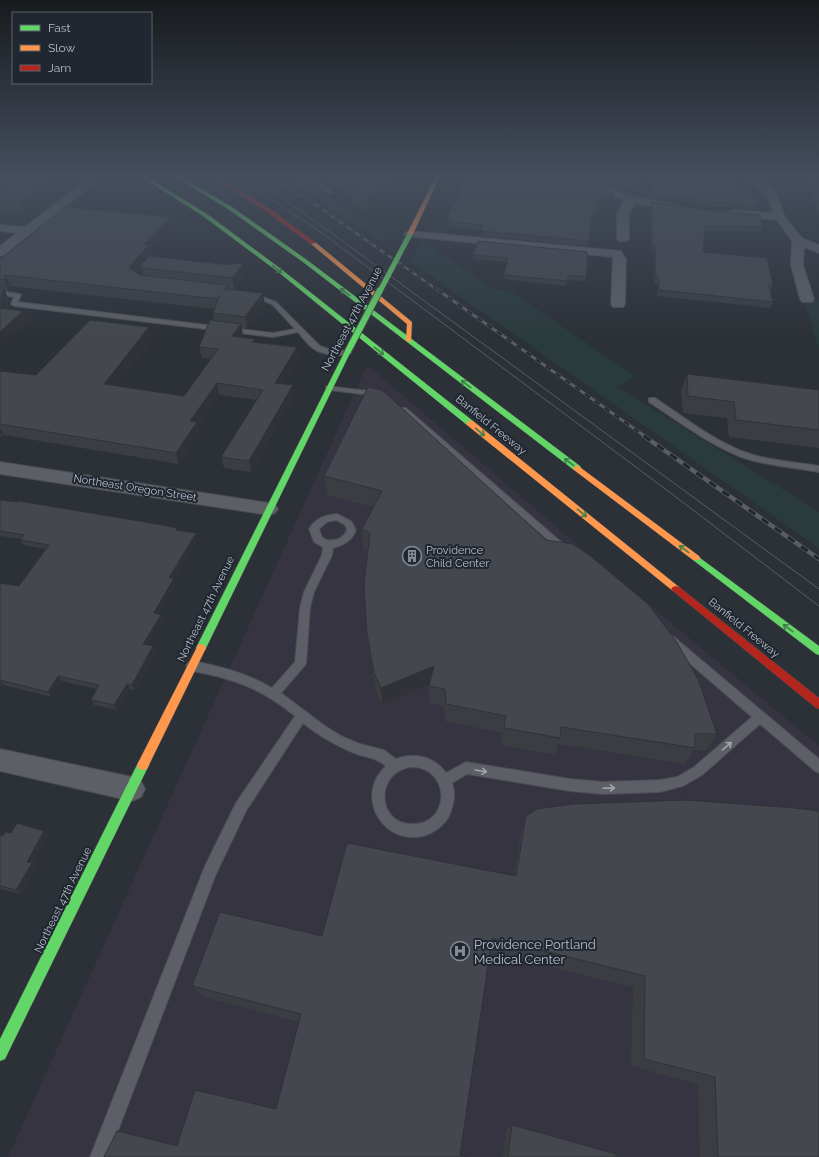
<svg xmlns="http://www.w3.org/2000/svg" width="819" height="1157" font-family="Raleway,sans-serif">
	<rect width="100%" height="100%" fill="#2c3137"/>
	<path fill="#363440" d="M367 365 601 565 819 746V1157H8Z"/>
	<path fill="#2a3b3d" d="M278 176H300L353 215 387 234 382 243 312 195Z
		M421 242 425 243 492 288 511 292 634 375 627 382 616 386 819 512V548L411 262Z
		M804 298 819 300V349Z"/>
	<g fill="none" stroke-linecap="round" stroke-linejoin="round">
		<defs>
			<path id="lane" d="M306 176H311L334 193 329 194Z
				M0 291 20 294 21 295 18 302 273 333 295 329 272 304 250 296V294L252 293 276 302 320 346 331 350 347 351 351 353C345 358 320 354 314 349 308 345 303 338 298 332L273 337 14 306 11 304 14 297 0 295Z
				M326 386 378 392 382 394 378 396 329 390H326Z
				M649 398H655C685 418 715 442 750 454 772 461 796 462 819 466V472C793 467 766 466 741 457 708 444 678 421 649 402Z
				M400 408H406L568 548 570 550 568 552H562L400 412Z
				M337 514 351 521 356 530C352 541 344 545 333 548L332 555 314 592 310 608 306 664 281 693 325 726 341 736 360 744 384 750 396 759C414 752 434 756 446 773L466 762 570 779 603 782 660 780 677 777 694 767 752 717 666 643 665 640 666 637 670 636 674 637 819 759V773L815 771 760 724 702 775 683 786 660 792 603 794 570 791 467 774 452 783C456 794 454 805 449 816 445 824 437 830 429 834 386 851 352 797 386 766 375 757 367 758 354 753 335 745 319 736 303 723L246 811 216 874 108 1157H90L205 866 236 803 295 716C262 689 233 678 192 671L188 669 186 666 188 663 192 661C220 666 247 673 272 688L295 662 300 608 304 592 322 555 323 547 314 542 309 529C316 518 325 515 337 514ZM336 520 345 525 347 530C343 539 336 541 327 540L322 537 319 529 327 522ZM413 767C452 769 450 826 411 824 375 823 376 769 413 767Z"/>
			<path id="street" d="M83 176H93L97 181 4 255 0 256V246L17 233 0 231V225L25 227 86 180Z
				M561 176H575L632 196 677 205 683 208 677 211 634 203 629 214V239L627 241H619L617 239V214L624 200 562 178Z
				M749 176H760L759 177 776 193 785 217 802 238 819 245V253L804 247 803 265 814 299 812 302H802L800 299 791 265 792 241 777 220 733 216 727 213 733 210 773 213 767 196 749 179Z
				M410 231 621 251 626 259 625 304 623 307H613L611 304 613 257 406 236 404 234 406 232Z
				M0 462 269 503 275 505 278 509 275 513 269 515 0 474Z
				M0 749 132 777 141 781 145 789 141 797 132 801 0 771Z"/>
			<path id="fast" d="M140 176H145L207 214 281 269 473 421V425H467L277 271 203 216Z
				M174 176H179L232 207 307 260 580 466 581 468 580 470H574L303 262 228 209Z
				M348 349 351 351 206 648 204 651 201 652 198 651 196 648 345 351Z
				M696 555 819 646V655L816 654 693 560 692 558Z
				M143 760 147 761 149 765 147 769 5 1059 0 1061V1039L139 761Z"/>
			<path id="slow" d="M436 176H440L412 236 407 237 406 236Z
				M311 242H315L412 322 411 342 406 341 407 324 311 244Z
				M467 421H473L679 587 681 589 679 591H673L467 425Z
				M577 465 699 556 700 558 699 560H693L574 470 573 468Z
				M201 644 204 645 206 648 147 769 143 770 139 769 137 765 139 761 198 645Z"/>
			<path id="jam" d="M210 176H215L267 207 316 243 311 244 263 209Z
				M676 586 679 587 819 698V709L815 707 673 591 671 589 673 587Z"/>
		</defs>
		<use href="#lane" stroke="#4a4d52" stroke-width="2"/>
		<use href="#street" stroke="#4a4d52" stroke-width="2"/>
		<use href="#fast" stroke="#4a4d52" stroke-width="1"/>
		<use href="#slow" stroke="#4a4d52" stroke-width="1"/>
		<use href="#jam" stroke="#4a4d52" stroke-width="1"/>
		<use href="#lane" fill="#5c5f65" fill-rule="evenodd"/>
		<use href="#street" fill="#5c5f65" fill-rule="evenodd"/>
		<use href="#fast" fill="#63d668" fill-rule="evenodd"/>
		<use href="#slow" fill="#ff974d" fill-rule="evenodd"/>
		<use href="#jam" fill="#b3261e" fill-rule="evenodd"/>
		<path stroke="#5a5e63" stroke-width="1" d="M232 176 276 202 326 236 668 491 819 606
			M245 176 270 190 319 224 819 589"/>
		<defs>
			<path id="rail-far2" d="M267 176 316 205 439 291"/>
			<path id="rail-far1" d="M438 290 646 437"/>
			<path id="rail" d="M644 436 819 559"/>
		</defs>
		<use href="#rail-far2" stroke="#5a5e63" stroke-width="2.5"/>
		<use href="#rail-far1" stroke="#5a5e63" stroke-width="3"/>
		<use href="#rail" stroke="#5a5e63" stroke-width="4.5"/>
		<use href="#rail-far2" stroke="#202731" stroke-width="1.5" stroke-dasharray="5" stroke-linecap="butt"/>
		<use href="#rail-far1" stroke="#202731" stroke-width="2" stroke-dasharray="6" stroke-linecap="butt"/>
		<use href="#rail" stroke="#202731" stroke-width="3" stroke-dasharray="8" stroke-linecap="butt"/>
		<defs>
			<path id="fast-bridge-far1" d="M380 291 409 236"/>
			<path id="fast-bridge" d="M348 351 380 290"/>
		</defs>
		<use href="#fast-bridge-far1" stroke="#4a4d52" stroke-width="6" stroke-linecap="butt"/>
		<use href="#fast-bridge" stroke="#4a4d52" stroke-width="8" stroke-linecap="butt"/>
		<use href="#fast-bridge-far1" stroke="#63d668" stroke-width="5"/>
		<use href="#fast-bridge" stroke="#63d668" stroke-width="6"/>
	</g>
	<path fill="#3a3e43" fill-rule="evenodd" d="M0 176H57L61 186 24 212 0 210Z
		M320 176H405V177H402L389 199H387L382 207 368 211 353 203V197Z
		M572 176H727L757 205 755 210 703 205 650 198V182L626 192 580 177Z
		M805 176H819V214Z
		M613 198 597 205 595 215H591L588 246 481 236 482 230 448 227 449 222H447V217Z
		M651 202 763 227 761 232 704 231 703 252 773 285 771 291 770 290 773 302 770 308 657 296 658 284H654V250H651L650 207Z
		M174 227 151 251 152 255 151 256 245 276 235 290 265 304 247 328H241L243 335 241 337 255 339V342L297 347 298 359 283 384 293 385 294 397 251 472 224 468 221 457 256 400 219 395 198 426 200 434 179 464 4 435 2 437 0 436V371L36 375 153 339 116 386 184 396 211 359 202 358 199 347 214 321 213 313 214 309 10 286 9 291 5 290 8 298 7 309 23 311 27 322 0 348V258H2ZM141 268 143 275H140L137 273Z
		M473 255 587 259 586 277V281L568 280 566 286 503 279 507 262 473 259Z
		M687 374 819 390V448L729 437 727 418 683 413 681 391Z
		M368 387 717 734 706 750H694L685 764 558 744 555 755 501 745 503 733 445 721 444 706 429 703V685L382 705 376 690 369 651 364 585 368 551 363 548 362 529 373 507 327 495 324 476Z
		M0 500 196 533 197 539 174 579 176 584 158 614 161 615 164 620 148 645 156 651 135 690 130 689 117 710 94 705 91 700 97 689 62 681 52 697 3 685 2 686H0V583L19 586 46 549 23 545 20 540 21 539 0 536Z
		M526 816 819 1157H700L698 1084 631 1066 633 987 490 952 460 1155 177 1146 276 1109 299 1022 203 997 192 986 322 936 514 875 521 833Z
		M11 833 48 835 32 863 36 867 21 894 0 889V835L3 836Z
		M512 1125 616 1157H503L506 1129Z"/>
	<path fill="#303237" d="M57 176 61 186 24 212 20 202Z
		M394 176H402V177L389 199V185Z
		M651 177 650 182 626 192 627 188Z
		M386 185 387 199 382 207 368 211 367 197Z
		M614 193 613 198 597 205 598 200Z
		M171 217 174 227 151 251 152 255 142 267 140 266 141 268 133 277 130 266 144 244Z
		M243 264 245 276 235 290 232 278Z
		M5 275 10 286 9 291 4 280Z
		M3 287 8 298 5 319 0 308Z
		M263 293 265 304 247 328 245 317Z
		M23 311 27 322 0 348V332Z
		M241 324 243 335 234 347 232 336Z
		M149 327 153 339 108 396 104 384Z
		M297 347 298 359 277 395 275 383Z
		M217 383 219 395 198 426 200 434 179 464 176 453 190 421Z
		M293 385 294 397 251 472 249 461Z
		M0 428 4 435 2 437 0 432Z
		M196 533 197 539 174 579 176 584 156 619 154 613 169 578Z
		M161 615 164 620 146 649 143 644Z
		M153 646 156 651 135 690 132 685Z
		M434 666 433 683 382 705 381 688Z
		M58 676 62 681 52 697 48 692Z
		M0 680 3 685 2 686 0 684Z
		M127 684 130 689 117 710 114 705Z
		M44 831 48 835 32 863 36 867 21 894 16 890 27 862Z"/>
	<path fill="#44484e" stroke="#303237" d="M0 176H57L20 202 0 200Z
		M340 176H394L389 185H386L382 192 367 197 353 188 355 185Z
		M467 176H565L614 193 598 200 596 210H592L589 241 481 231 483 225 449 222 451 217H447Z
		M592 176H727L756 200 757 205 705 201 651 193V177L627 188Z
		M809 176H819V203Z
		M651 202 704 210 760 215 763 227 705 226 703 252 767 258 773 285H769L773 302 659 290V278H656L655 245 652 244Z
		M65 207 171 217 144 244 149 245 130 266V269L140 275 228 285 225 289 263 293 245 317 213 313 220 295 217 299 5 275 4 280 0 279V258H2Z
		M478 241 587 252V259H588L586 277 569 275 567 281 504 275 508 258 473 255Z
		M149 256 230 265 232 263 243 264 232 278 144 268 140 266Z
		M0 286 3 287 0 308 23 311 0 332Z
		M90 320 149 327 104 384 184 396 218 349 199 347 210 320 241 324 232 336 255 339 252 342 297 347 275 383 293 385 249 461 221 457 263 390 217 383 190 421 197 422 176 453 0 424V371L36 375Z
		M687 374 819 390V430L736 420 734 402 688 396Z
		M368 387 382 390 546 540 572 544 588 554 648 604 676 641 698 679 717 734H695V748L561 727 560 738 504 728 506 716 446 704 445 689 429 686 434 666 381 688 374 673 367 633 364 585 370 533 362 529 382 491 324 476Z
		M0 500 18 502 19 501 151 523 177 528 176 530 196 533 169 578H174L154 613 161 615 143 644 153 646 132 685 127 684 114 705 91 700 99 685 58 676 48 692 0 680V583L19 586 49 545 20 540 24 535 0 531Z
		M686 800 795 808 819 811V1157H718L715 1077 644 1059 645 976 492 938 460 1155 467 1157H104L117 1131 177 1146 195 1090 276 1109 301 1014 192 986 220 912 322 936 347 843 516 876 526 816 537 809 574 804Z
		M17 823 44 831 27 862 32 863 16 890 0 886V835L3 836 5 832 11 833Z
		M512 1125 616 1154V1157H508Z"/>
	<defs><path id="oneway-shaft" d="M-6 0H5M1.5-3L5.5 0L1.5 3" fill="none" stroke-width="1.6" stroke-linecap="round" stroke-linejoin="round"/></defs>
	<g stroke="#427e4c">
		<use href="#oneway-shaft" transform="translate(277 269) rotate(38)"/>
		<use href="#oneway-shaft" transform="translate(345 292) rotate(-143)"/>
		<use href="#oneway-shaft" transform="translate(379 351) rotate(39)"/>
		<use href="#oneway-shaft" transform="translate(466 384) rotate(-143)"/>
		<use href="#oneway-shaft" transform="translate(480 432) rotate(39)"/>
		<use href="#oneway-shaft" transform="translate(569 462) rotate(-143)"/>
		<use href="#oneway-shaft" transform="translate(582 513) rotate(39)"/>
		<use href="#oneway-shaft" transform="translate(684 549) rotate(-143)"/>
		<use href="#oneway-shaft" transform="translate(788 628) rotate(-143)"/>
	</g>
	<g stroke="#a0a6ae">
		<use href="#oneway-shaft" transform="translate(727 746) rotate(-40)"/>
		<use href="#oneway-shaft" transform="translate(481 771) rotate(9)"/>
		<use href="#oneway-shaft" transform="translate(609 788) rotate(-2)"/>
	</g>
	<linearGradient id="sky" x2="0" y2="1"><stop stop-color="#181b1e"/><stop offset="0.52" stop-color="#454e5e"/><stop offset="1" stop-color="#454e5e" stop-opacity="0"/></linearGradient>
	<rect width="819" height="338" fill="url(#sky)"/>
	<defs>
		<symbol id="building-ring" viewBox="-11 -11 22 22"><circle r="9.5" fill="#202731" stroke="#868c95" stroke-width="1.5"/><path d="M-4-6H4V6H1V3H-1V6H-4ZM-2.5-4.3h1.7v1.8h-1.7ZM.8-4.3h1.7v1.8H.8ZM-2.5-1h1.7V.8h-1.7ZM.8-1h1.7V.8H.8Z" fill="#868c95"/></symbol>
		<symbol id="hospital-ring" viewBox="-11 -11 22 22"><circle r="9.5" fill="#202731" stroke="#868c95" stroke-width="1.5"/><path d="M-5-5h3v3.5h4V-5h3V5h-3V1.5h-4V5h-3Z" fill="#868c95"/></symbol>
	</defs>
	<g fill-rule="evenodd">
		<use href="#building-ring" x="401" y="545" width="22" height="22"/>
		<use href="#hospital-ring" x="449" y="940" width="22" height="22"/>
	</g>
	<g text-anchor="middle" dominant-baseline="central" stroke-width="4" stroke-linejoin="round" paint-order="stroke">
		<g font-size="11" fill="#b7bdc7" stroke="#202731">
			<text transform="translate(352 319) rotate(-62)">Northeast 47th Avenue</text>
			<text transform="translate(491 425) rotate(39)">Banfield Freeway</text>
			<text transform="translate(135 488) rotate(9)">Northeast Oregon Street</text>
			<text transform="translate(206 609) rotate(-64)">Northeast 47th Avenue</text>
			<text transform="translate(744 628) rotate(39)">Banfield Freeway</text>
			<text transform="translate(63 900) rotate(-64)">Northeast 47th Avenue</text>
		</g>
		<g font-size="11" fill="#b7bdc7" stroke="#202731" text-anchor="start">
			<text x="426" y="550">Providence<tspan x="426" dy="13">Child Center</tspan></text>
		</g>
		<g font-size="13" fill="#b7bdc7" stroke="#202731" text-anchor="start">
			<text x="474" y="944">Providence Portland<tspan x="474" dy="15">Medical Center</tspan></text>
		</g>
	</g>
	<rect x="12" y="12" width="140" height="72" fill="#202731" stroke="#5c636d"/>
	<rect x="20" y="25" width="20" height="6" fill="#63d668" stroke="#5c636d"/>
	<text x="48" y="32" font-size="12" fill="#b7bdc7">Fast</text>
	<rect x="20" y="45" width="20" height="6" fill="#ff974d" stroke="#5c636d"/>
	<text x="48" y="52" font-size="12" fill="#b7bdc7">Slow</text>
	<rect x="20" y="65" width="20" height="6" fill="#b3261e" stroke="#5c636d"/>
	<text x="48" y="72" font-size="12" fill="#b7bdc7">Jam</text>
</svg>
